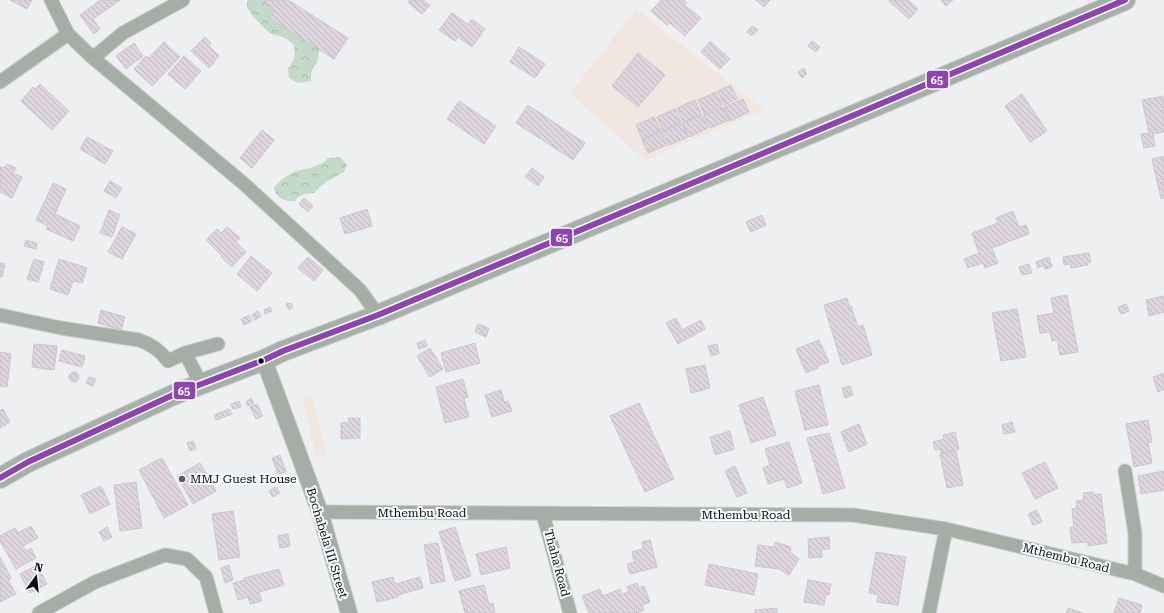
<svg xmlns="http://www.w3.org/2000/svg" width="1164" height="613" font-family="'Roboto Serif',serif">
	<defs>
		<pattern id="forest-crowns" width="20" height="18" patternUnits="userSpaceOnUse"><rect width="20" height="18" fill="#c2dac7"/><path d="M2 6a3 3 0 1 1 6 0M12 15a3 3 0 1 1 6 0" fill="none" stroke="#a5baaa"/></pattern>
		<pattern id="building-back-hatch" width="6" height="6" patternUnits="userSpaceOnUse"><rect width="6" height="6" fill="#ded5df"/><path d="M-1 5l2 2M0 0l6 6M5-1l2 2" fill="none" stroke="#bdb6be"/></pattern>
	</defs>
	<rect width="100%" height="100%" fill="#edeff1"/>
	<path fill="#f1e7e0" d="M636 9 764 110 645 160 570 94Z
		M312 395 327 455 316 457 302 397Z"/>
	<path fill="url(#forest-crowns)" d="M249 0H261L275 9 269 18 319 50 317 63C311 68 311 73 311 81L298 83 289 78 288 68C296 58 295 58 294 45L287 39 280 36 271 34 262 26 253 16 247 8V1Z
		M340 157 347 165 344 172 324 183 314 193 304 194 298 197 295 201C284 202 276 198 274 187L282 179 296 171 310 168 323 163 328 158Z"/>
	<path fill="url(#building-back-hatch)" stroke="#c8c8c9" d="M10 0H32L27 9Z
		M100 0H120L93 19 100 29 94 34 80 15Z
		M261 0H288L348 38 334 59 269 18 275 9Z
		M410 0H423L430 5 422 14 408 2Z
		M661 0H684L687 3 685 5 701 18 685 36 670 23 667 25 651 11Z
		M756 0H770L764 7Z
		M891 0H908L918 9 909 19 889 1Z
		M941 0H953L946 6Z
		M452 13 468 24 472 19 485 29 472 47 458 37 455 41 439 30Z
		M752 26 758 30 752 36 747 32Z
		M205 37 211 43 209 46 219 56 209 68 191 51Z
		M710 41 730 59 720 69 701 52Z
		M812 41 820 47 816 52 808 46Z
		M164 42 180 57 152 86 134 69 146 56 149 58Z
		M134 43 143 56 126 69 116 56Z
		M519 47 545 64 535 78 510 62Z
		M638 53 665 75 638 107 612 86Z
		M184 56 201 71 185 89 168 74Z
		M804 68 807 74 802 78 798 72Z
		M40 84 69 111 52 130 21 101 33 87 35 89Z
		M731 85 737 99 724 105 718 91Z
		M716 92 722 105 704 114 698 100Z
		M1022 94 1047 131 1030 142 1005 106Z
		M1164 96V132L1153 134 1155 146 1144 148 1141 134 1149 133 1142 100Z
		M743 99 749 112 730 121 724 107Z
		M695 100 701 114 683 122 677 108Z
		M459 101 496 126 484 144 447 119Z
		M528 105 585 143 573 160 516 123Z
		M722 107 729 120 710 128 704 115Z
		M675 109 681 122 663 131 657 117Z
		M702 115 708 128 689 137 683 123Z
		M654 117 661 131 642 139 636 125Z
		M682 123 688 137 669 145 663 132Z
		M262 130 274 140 252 168 240 158Z
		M661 131 667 145 648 153 642 140Z
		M87 137 113 151 105 164 80 149Z
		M1164 156V198L1161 199 1152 159Z
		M7 164 16 168 13 173 22 177 12 198 0 192V166L4 168Z
		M532 168 544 177 538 186 525 177Z
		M110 181 122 188 116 198 104 191Z
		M53 183 66 189 55 214 80 226 73 241 46 229 48 226 36 220Z
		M304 198 313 206 308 212 299 204Z
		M367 209 372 226 345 234 340 218Z
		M109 210 120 215 112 237 100 233Z
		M1013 211 1019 227 1026 225 1029 234 992 248 998 263 985 268 983 263 968 268 964 259 979 253 972 233 998 223 996 218Z
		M762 215 766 225 751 232 746 222Z
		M122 227 136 234 122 259 108 252Z
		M227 227 240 238 236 242 246 252 232 267 221 257 222 256 206 240 217 229 221 233Z
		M26 240 37 243 36 249 24 246Z
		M1089 253 1091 262H1088V265L1071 268 1070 264 1064 265 1063 257Z
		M251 256 272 273 257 291 237 274Z
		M308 257 323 270 314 281 298 268Z
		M1049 257 1052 267 1045 269 1044 265 1038 268 1036 262Z
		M34 259 44 262 38 282 27 279Z
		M59 259 87 268 82 283 73 281 68 295 50 289Z
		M0 263 5 264 2 277H0Z
		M1029 264 1032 273 1022 275 1019 267Z
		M1067 295 1078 352 1060 355 1057 340 1052 341 1050 332 1040 333 1037 316 1054 313 1051 298Z
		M1164 296V312L1149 316 1146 300Z
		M847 298 849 307 851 306 858 327 863 325 872 355 842 365 824 305Z
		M291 303 293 307 289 310 286 304Z
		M1126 304 1129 311 1121 314 1118 307Z
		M270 307 272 311 265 314 264 310Z
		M1017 309 1026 357 1001 361 992 313Z
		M101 310 125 317 121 330 98 323Z
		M258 311 261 316 255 320 252 315Z
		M249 315 252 321 244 325 241 319Z
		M676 318 682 330 701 320 705 329 678 344 666 323Z
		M478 324 489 328 486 337 475 332Z
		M425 340 427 346 419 349 417 343Z
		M819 340 829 362 817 366 818 368 806 373 796 349Z
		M475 343 480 363 446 372 441 353Z
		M34 344 57 346 54 370 32 367Z
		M717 344 719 354 711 356 708 346Z
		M430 348 443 369 430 377 417 356Z
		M62 350 85 356 82 367 59 361Z
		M0 352 11 354 7 387 0 386Z
		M705 365 710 388 691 393 686 369Z
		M69 377a5 5 0 1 1 10 0a5 5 0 1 1-10 0Z
		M1164 373V389L1158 392 1153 377Z
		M89 377 96 379 93 386 86 383Z
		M463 379 468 397 464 398 469 417 445 423 436 387Z
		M819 385 828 425 805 430 795 391Z
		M850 386 853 395 845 398 842 388Z
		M501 390 504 402 508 401 512 411 492 417 485 395Z
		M763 397 776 435 751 443 739 405Z
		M251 398 254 403 248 406 246 402Z
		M239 401 241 407 233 409 231 404Z
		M639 403 674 479 645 492 610 416Z
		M257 404 263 416 256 419 250 407Z
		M3 409 10 422 0 428V410Z
		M229 409 232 414 216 420 214 415Z
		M348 418H360V438L341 439V423L349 422Z
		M1148 420 1152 442 1148 443 1152 463 1134 467 1126 424Z
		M1012 422 1015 432 1004 434 1002 425Z
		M859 424 867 444 849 452 841 432Z
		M730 431 734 449 715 455 710 437Z
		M955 432 959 449 941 453 940 449 935 450 933 442 944 439 943 435Z
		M829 433 845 488 823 494 807 438Z
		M193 441 196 449 190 451 187 443Z
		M789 442 802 483 787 488 784 479 768 484 763 468 770 465 765 449Z
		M956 451 963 485 947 488 940 454Z
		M280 455 286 472 278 474 272 458Z
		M162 458 188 505 164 518 139 470Z
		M1045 462 1058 488 1035 499 1022 473Z
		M200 463 216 491 193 504 177 476Z
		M735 466 747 493 737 497 725 471Z
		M1164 471V490L1141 494 1138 476Z
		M136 482 142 528 120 531 114 485Z
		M101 486 110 504 90 514 81 495Z
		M276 487 280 493 273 497 269 491Z
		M1093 492V495L1101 494 1107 543 1088 546V542L1072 543 1070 528 1074 527 1072 509 1077 508 1076 501 1084 500 1083 493Z
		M1037 510 1042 522 1033 525 1028 514Z
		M233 511 240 557 219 560 212 514Z
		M31 526 38 538 23 546 26 551 31 548 36 558 16 569 0 541V536L15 528 18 533Z
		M107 527 112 537 104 541 99 532Z
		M455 527 471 576 455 581 439 532Z
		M288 534 290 546 280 548 278 536Z
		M829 537 830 549H822V557L809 558 808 539Z
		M650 540 657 567 630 574 627 564 634 562 632 552 643 549 642 542Z
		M775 542 791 547 790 552 799 559 789 575 779 569 755 566 758 545 774 547Z
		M438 543 445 581 431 584 424 545Z
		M506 547 510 568 481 575 476 554Z
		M876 552 906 557 898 605 877 602 878 595 869 593Z
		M0 557 11 578 8 580 16 594 0 602Z
		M709 564 758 574 754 595 705 585Z
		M37 565 47 584 30 593 20 574Z
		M229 565 233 580 225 583 221 568Z
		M279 569 284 585 259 592 262 601 250 604 248 597 238 600 233 583 245 580 244 578Z
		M393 577 395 584 420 577 423 588 398 595V597L377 602 372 582Z
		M808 580 831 584 829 595 826 594 824 605 804 602Z
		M637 583 639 588 644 586 650 602 642 605 644 610 637 613H589L582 596 600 589 603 596 620 589 622 594 629 592 627 587Z
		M484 585 489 604 493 603 495 613H465L459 591Z
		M1119 598 1142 605 1140 613H1114Z
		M777 608V613H755V610Z
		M1068 608 1083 613H1066Z"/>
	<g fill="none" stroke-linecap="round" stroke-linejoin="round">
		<defs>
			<path id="minor" d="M51 0 68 34 93 58 243 183 360 290 378 315
				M93 58 123 33 183 0
				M0 82 68 34
				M0 315 61 328 139 340C151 344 160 350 168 361L185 353 218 344
				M185 353 195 372 199 385
				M1125 471 1135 533V574
				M320 512 853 515 946 529 1135 574 1164 586
				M543 514 570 613
				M39 613 95 582 165 555 187 559 206 577 216 613
				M929 613 946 529"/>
			<path id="tertiary" d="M264 360 320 512 349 613"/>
			<path id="primary" d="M0 478 28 462 173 395 264 360 283 351 378 315 859 113 1125 0"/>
		</defs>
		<use href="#minor" stroke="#cacbcc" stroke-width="15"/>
		<use href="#tertiary" stroke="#cacbcc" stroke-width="18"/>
		<use href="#primary" stroke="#cacbcc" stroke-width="22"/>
		<use href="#minor" stroke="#a5aea6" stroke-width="13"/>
		<use href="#tertiary" stroke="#a5aea6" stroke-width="16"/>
		<use href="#primary" stroke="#a6b0a9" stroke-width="20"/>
		<defs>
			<path id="bus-1" d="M0 478 28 462 173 395 264 360 283 351 378 315 859 113 1125 0"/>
		</defs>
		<use href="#bus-1" stroke="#fafdff" stroke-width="9"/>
		<use href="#bus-1" stroke="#8e44ad" stroke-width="6"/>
	</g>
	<circle fill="#0b0c0d" stroke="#fafdff" stroke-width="1.5" cx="261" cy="361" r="3.5"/>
	<circle fill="#5a5b5d" stroke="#fafdff" stroke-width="1.5" cx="182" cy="479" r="4"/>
	<g text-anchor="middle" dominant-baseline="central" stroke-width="4" stroke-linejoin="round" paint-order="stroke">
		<g font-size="12" fill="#0b0c0d" stroke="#fafdff" text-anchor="start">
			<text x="190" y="479">MMJ Guest House</text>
		</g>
		<g font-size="12" fill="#0b0c0d" stroke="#fafdff">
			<text x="422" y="513">Mthembu Road</text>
			<text x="746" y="515">Mthembu Road</text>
			<text transform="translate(327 543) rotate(73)">Bochabela III Street</text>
			<text transform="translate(1066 558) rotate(14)">Mthembu Road</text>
			<text transform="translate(557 563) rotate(75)">Thaha Road</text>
		</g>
	</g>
	<g stroke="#fafdff" stroke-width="1.5">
		<rect x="926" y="70" width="23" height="19" rx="4" fill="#8e44ad"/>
		<rect x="550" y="228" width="23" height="19" rx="4" fill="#8e44ad"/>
		<rect x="173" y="381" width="23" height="19" rx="4" fill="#8e44ad"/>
	</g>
	<g font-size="11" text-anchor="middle" font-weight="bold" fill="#fff">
		<text x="937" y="84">65</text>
		<text x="562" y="242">65</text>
		<text x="184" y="395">65</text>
	</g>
	<g transform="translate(36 577) rotate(15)" stroke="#fafdff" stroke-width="3" paint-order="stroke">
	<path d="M0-3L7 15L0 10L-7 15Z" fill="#0b0c0d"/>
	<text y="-6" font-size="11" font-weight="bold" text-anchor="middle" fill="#0b0c0d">N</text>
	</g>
</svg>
